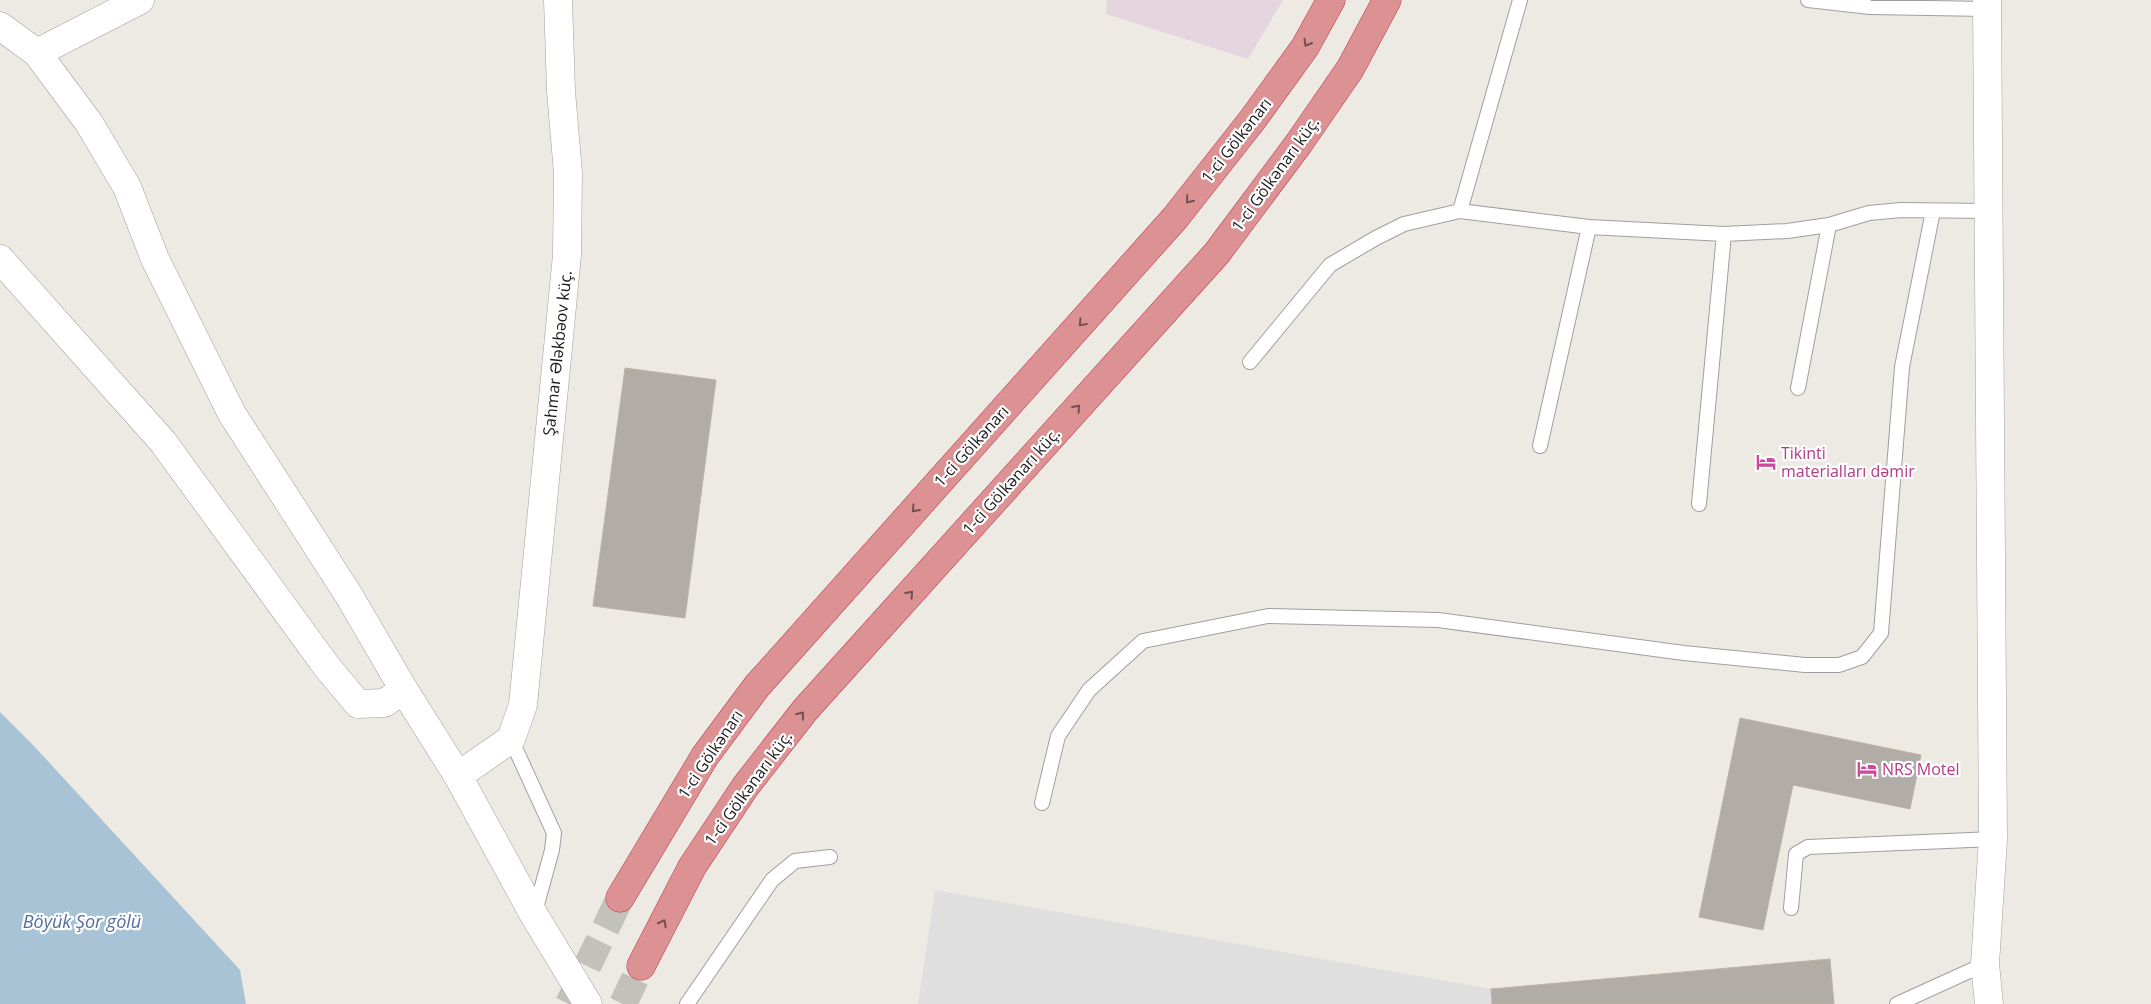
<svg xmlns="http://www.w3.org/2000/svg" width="2151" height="1004" font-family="'Open Sans',sans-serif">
	<rect width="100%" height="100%" fill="#eceae2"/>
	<path fill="#e4d5df" d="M1107 0H1283L1248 59 1106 14Z"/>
	<path fill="#dfdfdf" d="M935 890 1491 989 1492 1004H918Z"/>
	<path fill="#a7c3d5" d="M0 712 33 745 240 970 246 1004H0Z"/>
	<path fill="#b1aca5" stroke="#bcb3a6" d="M625 368 716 380 685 618 593 606Z
		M1740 718 1921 755 1910 809 1793 785 1763 930 1699 917Z
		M1830 959 1834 1004H1492L1491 989Z"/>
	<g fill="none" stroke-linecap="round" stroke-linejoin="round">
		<path stroke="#c2c1ba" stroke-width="28" stroke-dasharray="28 14" stroke-linecap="butt" d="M569 1004 620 898
			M623 1004 641 966"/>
		<defs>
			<path id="lane" d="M1808 0 1870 7 1987 9
				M1460 211 1520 0
				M1250 362 1330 265 1376 238 1404 224 1460 211 1589 227 1724 234 1787 231 1829 225 1869 213 1901 210 1990 211
				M1798 388 1829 225
				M1540 446 1589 227
				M1699 504 1724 234
				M511 739 554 833 552 850 535 912
				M1042 803 1058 736 1089 690 1143 641 1268 616 1438 620 1684 653 1805 665H1839L1862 657 1881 633 1902 367 1933 211
				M1791 908 1796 854 1808 847 1993 839
				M687 1004 772 880 795 861 830 857
				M1897 1004 1985 964"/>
			<path id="street" d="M1987 0 1993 839 1985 964 1989 1004
				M0 26 37 53 89 123 127 187 155 259 232 414 348 594 404 690 458 776 534 915 588 1004
				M37 53 140 0
				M0 259 163 442 327 667 358 704 384 703 404 690
				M458 776 511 739 523 705 567 255 568 173 561 91 558 0"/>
			<path id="highway" d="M620 898 705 756 757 686 1175 218 1253 119 1305 47 1331 0
				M641 966 692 867 745 787 805 710 1217 253 1299 143 1350 69 1387 0"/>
		</defs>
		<use href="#lane" stroke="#9f9f9f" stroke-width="16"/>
		<use href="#street" stroke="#9f9f9f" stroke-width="29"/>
		<use href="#highway" stroke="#c33650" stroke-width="29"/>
		<use href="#lane" stroke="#fff" stroke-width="14"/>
		<use href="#street" stroke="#fff" stroke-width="28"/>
		<use href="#highway" stroke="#dc9193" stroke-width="28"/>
	</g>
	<defs><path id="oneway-chevron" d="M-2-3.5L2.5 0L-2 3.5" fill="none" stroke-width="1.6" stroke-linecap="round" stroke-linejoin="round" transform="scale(1.25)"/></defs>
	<g stroke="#725051">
		<use href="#oneway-chevron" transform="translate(1307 43) rotate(120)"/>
		<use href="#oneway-chevron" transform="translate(1189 200) rotate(129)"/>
		<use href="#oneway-chevron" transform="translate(1082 323) rotate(132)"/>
		<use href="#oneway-chevron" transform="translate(1077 408) rotate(-48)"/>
		<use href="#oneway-chevron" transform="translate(915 509) rotate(132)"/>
		<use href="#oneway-chevron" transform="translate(910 594) rotate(-48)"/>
		<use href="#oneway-chevron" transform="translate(801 715) rotate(-52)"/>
		<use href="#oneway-chevron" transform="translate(663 923) rotate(-63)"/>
	</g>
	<defs>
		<symbol id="hotel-bare" viewBox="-9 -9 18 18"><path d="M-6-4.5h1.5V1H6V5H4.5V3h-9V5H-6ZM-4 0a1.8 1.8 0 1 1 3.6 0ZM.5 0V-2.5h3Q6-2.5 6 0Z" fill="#d1479c" stroke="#fff" stroke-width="2.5" paint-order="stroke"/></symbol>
	</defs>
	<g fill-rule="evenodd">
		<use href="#hotel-bare" x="1752" y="448" width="28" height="28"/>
		<use href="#hotel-bare" x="1853" y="755" width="28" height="28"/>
	</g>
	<g text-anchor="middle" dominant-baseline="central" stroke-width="4.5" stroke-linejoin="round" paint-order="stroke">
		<g font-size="16" fill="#1b1b1b" stroke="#fff">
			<text transform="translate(1236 140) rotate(-52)">1-ci Gölkənarı</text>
			<text transform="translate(1275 174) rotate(-54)">1-ci Gölkənarı küç.</text>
			<text transform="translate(557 353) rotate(-84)">Şahmar Ələkbəov küç.</text>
			<text transform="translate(971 446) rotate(-48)">1-ci Gölkənarı</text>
			<text transform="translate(1011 481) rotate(-48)">1-ci Gölkənarı küç.</text>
			<text transform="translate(710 754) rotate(-56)">1-ci Gölkənarı</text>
			<text transform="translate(748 788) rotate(-54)">1-ci Gölkənarı küç.</text>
		</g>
		<g font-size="16" fill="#b23c85" stroke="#fff" text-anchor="start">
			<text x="1781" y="453">Tikinti<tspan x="1781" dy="18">materialları dəmir</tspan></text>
			<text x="1882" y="769">NRS Motel</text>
		</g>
		<g font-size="18" font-style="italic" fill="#536da0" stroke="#fff">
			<text x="82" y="921">Böyük Şor gölü</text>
		</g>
	</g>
</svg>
